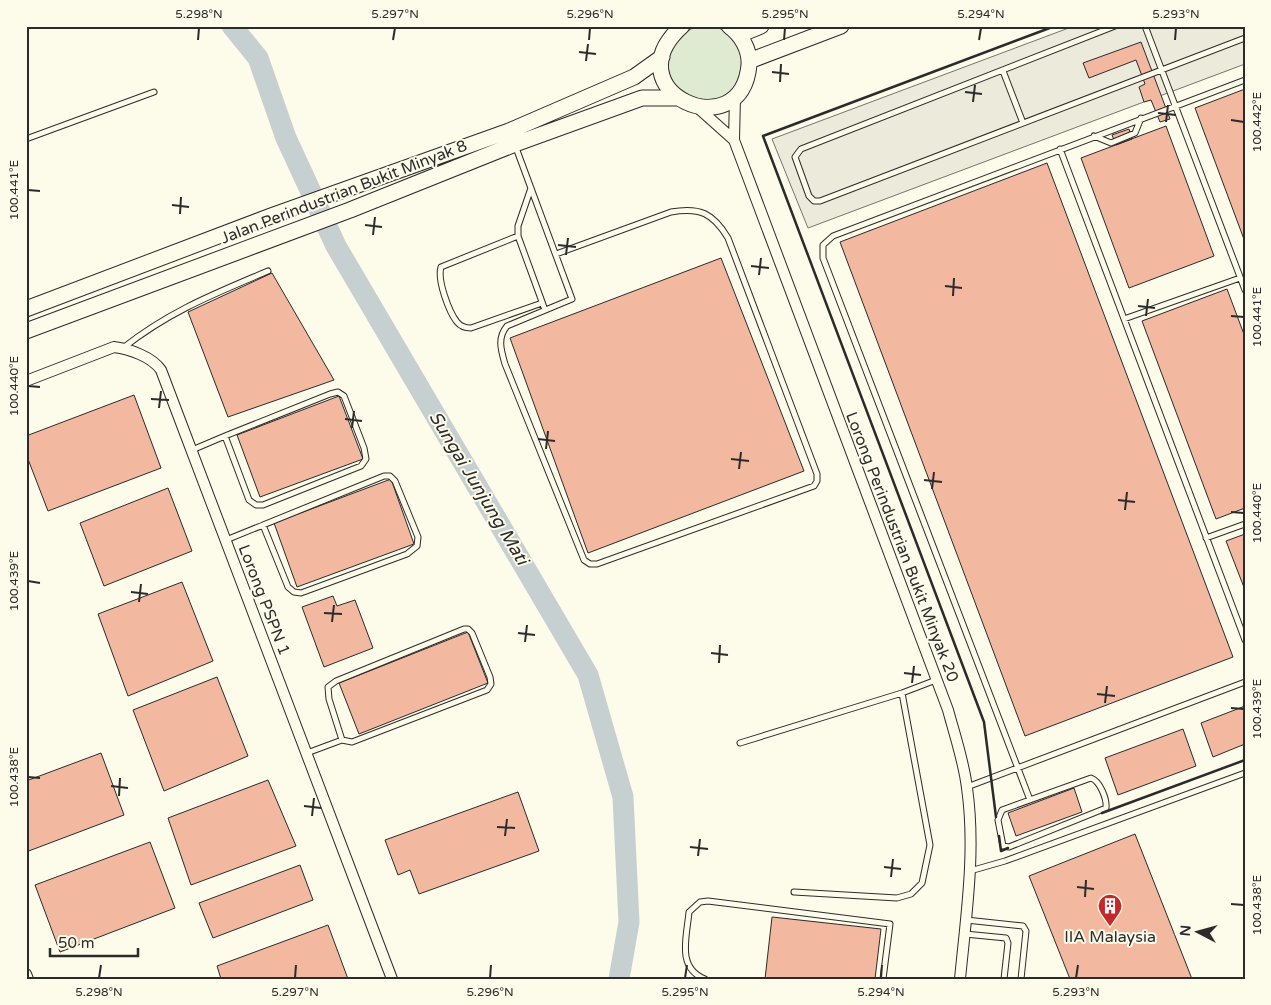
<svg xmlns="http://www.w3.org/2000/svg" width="1271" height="1005" font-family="'Varela Round',sans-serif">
	<rect width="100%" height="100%" fill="#fdfbea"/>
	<path fill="#deebd1" stroke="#74746e" d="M668 64a38 38 0 1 1 76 0a38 38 0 1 1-76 0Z"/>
	<path fill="#eceadb" stroke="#74746e" d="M1074 26H1245V64L808 228 772 139Z"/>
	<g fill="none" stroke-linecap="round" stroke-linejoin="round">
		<path stroke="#c7d0d0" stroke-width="21" d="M232 26 258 58 286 138 336 246 588 675 623 797 629 922 619 979"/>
	</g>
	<path fill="#f2b8a0" stroke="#2b2b2b" d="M1141 42 1170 119 1160 122 1151 100 1144 102 1139 87 1145 84 1136 60 1089 78 1083 63Z
		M1245 89V242L1195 108Z
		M1166 126 1214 256 1129 288 1081 158Z
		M1129 129 1132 139 1116 145 1112 135Z
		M1047 163 1233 657 1025 736 840 242Z
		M721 258 804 471 588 553 510 338Z
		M272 273 334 380 228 417 188 312Z
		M1227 289 1245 337V508L1216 519 1142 321Z
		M134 395 161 468 48 511 26 454V436Z
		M339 396 363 459 260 497 237 435Z
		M391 479 414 544 297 587 274 523Z
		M168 488 192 551 104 586 80 523Z
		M1245 534V590L1226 541Z
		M182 582 213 661 128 696 98 614Z
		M333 596 337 606 355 600 373 648 324 667 302 607Z
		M468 632 488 683 359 734 339 683Z
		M217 677 248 756 164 791 133 710Z
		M1245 706V744L1213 757 1201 723Z
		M1183 729 1196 766 1118 795 1105 758Z
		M101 753 124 815 26 852V781Z
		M268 780 296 846 191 885 168 818Z
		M1074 788 1082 812 1016 836 1008 813Z
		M518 792 539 851 419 894 410 870 398 875 385 840Z
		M1135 834 1192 979H1070L1029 876Z
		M150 842 175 908 60 952 35 885Z
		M300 865 313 900 213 938 199 903Z
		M772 917 881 929 875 979H765Z
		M328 925 348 979H221L217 966Z"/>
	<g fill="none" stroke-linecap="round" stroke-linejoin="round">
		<defs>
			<path id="lane" d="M1115 26 801 149 795 157 809 196 814 201H820L1245 38
				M1145 26 1245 290
				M1003 71 1023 123
				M1094 136 1111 143 1135 133 1141 118
				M26 139 154 92
				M515 145 572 299 507 326C497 338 501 350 505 364L584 560 590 564H597L814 486 817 481V474L728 238C713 213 700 207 671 212L556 254
				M1060 149 1245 640
				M531 188 518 226V236L545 310
				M518 236 441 267C437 280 449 312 457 322 461 327 466 328 471 328L542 303
				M1124 319 1240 278
				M123 348C170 311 214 294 268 271
				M192 450 225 436 330 394 338 392 344 396 364 448 366 459 361 466 263 505H256L249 500 225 436
				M1206 538 1245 524
				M226 540 384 476H390L395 481 418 537 417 546 407 554 301 593 294 592 288 587 263 525
				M740 743 902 693
				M307 753 342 740 352 742 487 690 491 684 490 677 472 633 468 629H464L336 681 328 687 329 699 342 740
				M1091 778C1100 781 1107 799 1106 808L1009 847 1003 846 998 820 1002 810Z
				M967 787 1245 682
				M1030 800 823 258V245L833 236 1245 80
				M970 871 1005 861 1245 773
				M794 892 897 898 911 894 922 883 930 845 902 693 936 680
				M966 920 1023 926 1026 931 1021 979
				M965 934 1006 938 1008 943 1004 979
				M705 979C676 968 687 936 689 912L700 902 708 901 890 924 883 979"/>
			<path id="street" d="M735 96 734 140 948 710C955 736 964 762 967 788 976 851 966 916 960 979
				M697 107 734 140
				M26 381 114 347C130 349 152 357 161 370L392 979
				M26 974 28 979"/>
			<path id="secondary" d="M682 26C610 91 741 150 749 65 750 49 741 35 729 26
				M739 35 761 26
				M749 61 841 26
				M26 309 271 216 509 131 634 77 662 57
				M26 331 350 210 515 144 642 98H677"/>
		</defs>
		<use href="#lane" stroke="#2b2b2b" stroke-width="7"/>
		<use href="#street" stroke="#2b2b2b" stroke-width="12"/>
		<use href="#secondary" stroke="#2b2b2b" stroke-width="17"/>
		<use href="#lane" stroke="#fdfbea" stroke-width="5"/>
		<use href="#street" stroke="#fdfbea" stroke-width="10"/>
		<use href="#secondary" stroke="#fdfbea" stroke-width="15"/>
		<path stroke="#2b2b2b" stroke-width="2.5" d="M1102 813 1245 760
			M996 817 984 722 763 136 1055 26
			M999 836 1001 851 1008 848"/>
	</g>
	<path fill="none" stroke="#2b2b2b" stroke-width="2" d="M198 40 199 28M393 40 395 28M589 40 590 28M784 40 785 28M979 40 981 28M1175 40 1176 28M579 52 596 54M586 61 588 44M772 72 789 74M780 82 781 64M965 92 982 94M973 102 975 85M1158 113 1176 115M1231 120 1244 122M1166 122 1168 105M28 190 40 191M172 205 189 207M180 214 181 197M365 225 382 227M373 235 375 217M558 245 576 247M566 255 568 238M751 266 769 268M759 275 761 258M945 286 962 288M953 296 954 278M1138 306 1155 308M1146 316 1148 299M1231 316 1244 317M28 386 40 387M151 399 169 400M159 408 161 391M345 419 362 421M352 428 354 411M538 439 555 441M546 449 548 431M731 459 749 461M739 469 741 452M924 480 942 482M932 489 934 472M1118 500 1135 502M1125 510 1127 492M1231 512 1244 513M28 581 40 583M131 592 148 594M139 602 141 584M324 613 342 614M332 622 334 605M518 633 535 635M525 642 527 625M711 653 728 655M719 663 720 645M904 673 921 675M912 683 914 666M1097 694 1115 696M1105 703 1107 686M1231 708 1244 709M28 777 40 778M111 786 128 788M119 796 120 778M304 806 321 808M312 816 314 798M497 827 515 828M505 836 507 819M690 847 708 849M698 856 700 839M884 867 901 869M891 877 893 859M1077 887 1094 889M1085 897 1086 880M1231 904 1244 905M99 978 101 965M295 978 296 965M490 978 491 965M685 978 687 965M881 978 882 965M1076 978 1078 965"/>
	<defs>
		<symbol id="building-pin" viewBox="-11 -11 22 30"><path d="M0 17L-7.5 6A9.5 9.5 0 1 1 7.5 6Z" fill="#c62828" stroke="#fdfbea"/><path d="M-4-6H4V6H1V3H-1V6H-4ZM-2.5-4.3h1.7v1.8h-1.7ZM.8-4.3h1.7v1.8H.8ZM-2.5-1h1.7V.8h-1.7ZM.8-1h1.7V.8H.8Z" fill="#fff"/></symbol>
	</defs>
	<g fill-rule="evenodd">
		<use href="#building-pin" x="1096" y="892" width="28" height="38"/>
	</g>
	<g text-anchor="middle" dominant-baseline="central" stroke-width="4" stroke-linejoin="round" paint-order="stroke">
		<g font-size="16" fill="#2b2b2b" stroke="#fdfbea">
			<text transform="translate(344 192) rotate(-21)">Jalan Perindustrian Bukit Minyak 8</text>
			<text transform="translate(902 547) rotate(69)">Lorong Perindustrian Bukit Minyak 20</text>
			<text transform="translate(264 600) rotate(69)">Lorong PSPN 1</text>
		</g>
		<g font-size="16" fill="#2b2b2b" stroke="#fdfbea">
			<text x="1110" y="937">IIA Malaysia</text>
		</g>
		<g font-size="18" font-style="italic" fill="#2b2b2b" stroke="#fdfbea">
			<text transform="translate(479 488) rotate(59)">Sungai Junjung Mati</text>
		</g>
	</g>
	<rect width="1271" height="1005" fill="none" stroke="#fdfbea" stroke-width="55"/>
	<g transform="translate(1198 932) rotate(276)" stroke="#fdfbea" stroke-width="4" paint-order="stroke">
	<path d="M0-4L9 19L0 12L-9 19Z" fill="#2b2b2b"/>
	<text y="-8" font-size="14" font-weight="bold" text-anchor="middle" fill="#2b2b2b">N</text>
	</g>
	<path d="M50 948v8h88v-8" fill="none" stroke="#2b2b2b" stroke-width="2.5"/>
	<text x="58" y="948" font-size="15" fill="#2b2b2b" stroke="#fdfbea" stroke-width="4" paint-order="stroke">50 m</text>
	<rect x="28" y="28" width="1216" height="950" fill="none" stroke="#2b2b2b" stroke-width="2"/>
	<g font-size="12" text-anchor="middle" fill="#2b2b2b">
		<text x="199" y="18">5.298°N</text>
		<text x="395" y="18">5.297°N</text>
		<text x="590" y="18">5.296°N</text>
		<text x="785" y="18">5.295°N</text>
		<text x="981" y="18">5.294°N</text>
		<text x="1176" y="18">5.293°N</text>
		<text transform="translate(1257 122) rotate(-90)" y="4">100.442°E</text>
		<text transform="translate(14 190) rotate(-90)" y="4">100.441°E</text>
		<text transform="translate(1257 317) rotate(-90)" y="4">100.441°E</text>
		<text transform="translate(14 386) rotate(-90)" y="4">100.440°E</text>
		<text transform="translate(1257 513) rotate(-90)" y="4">100.440°E</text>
		<text transform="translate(14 581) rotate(-90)" y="4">100.439°E</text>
		<text transform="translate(1257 709) rotate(-90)" y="4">100.439°E</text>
		<text transform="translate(14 777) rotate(-90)" y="4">100.438°E</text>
		<text transform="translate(1257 905) rotate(-90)" y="4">100.438°E</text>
		<text x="99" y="996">5.298°N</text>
		<text x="295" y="996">5.297°N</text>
		<text x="490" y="996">5.296°N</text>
		<text x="685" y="996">5.295°N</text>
		<text x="881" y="996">5.294°N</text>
		<text x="1076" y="996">5.293°N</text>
	</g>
</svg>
